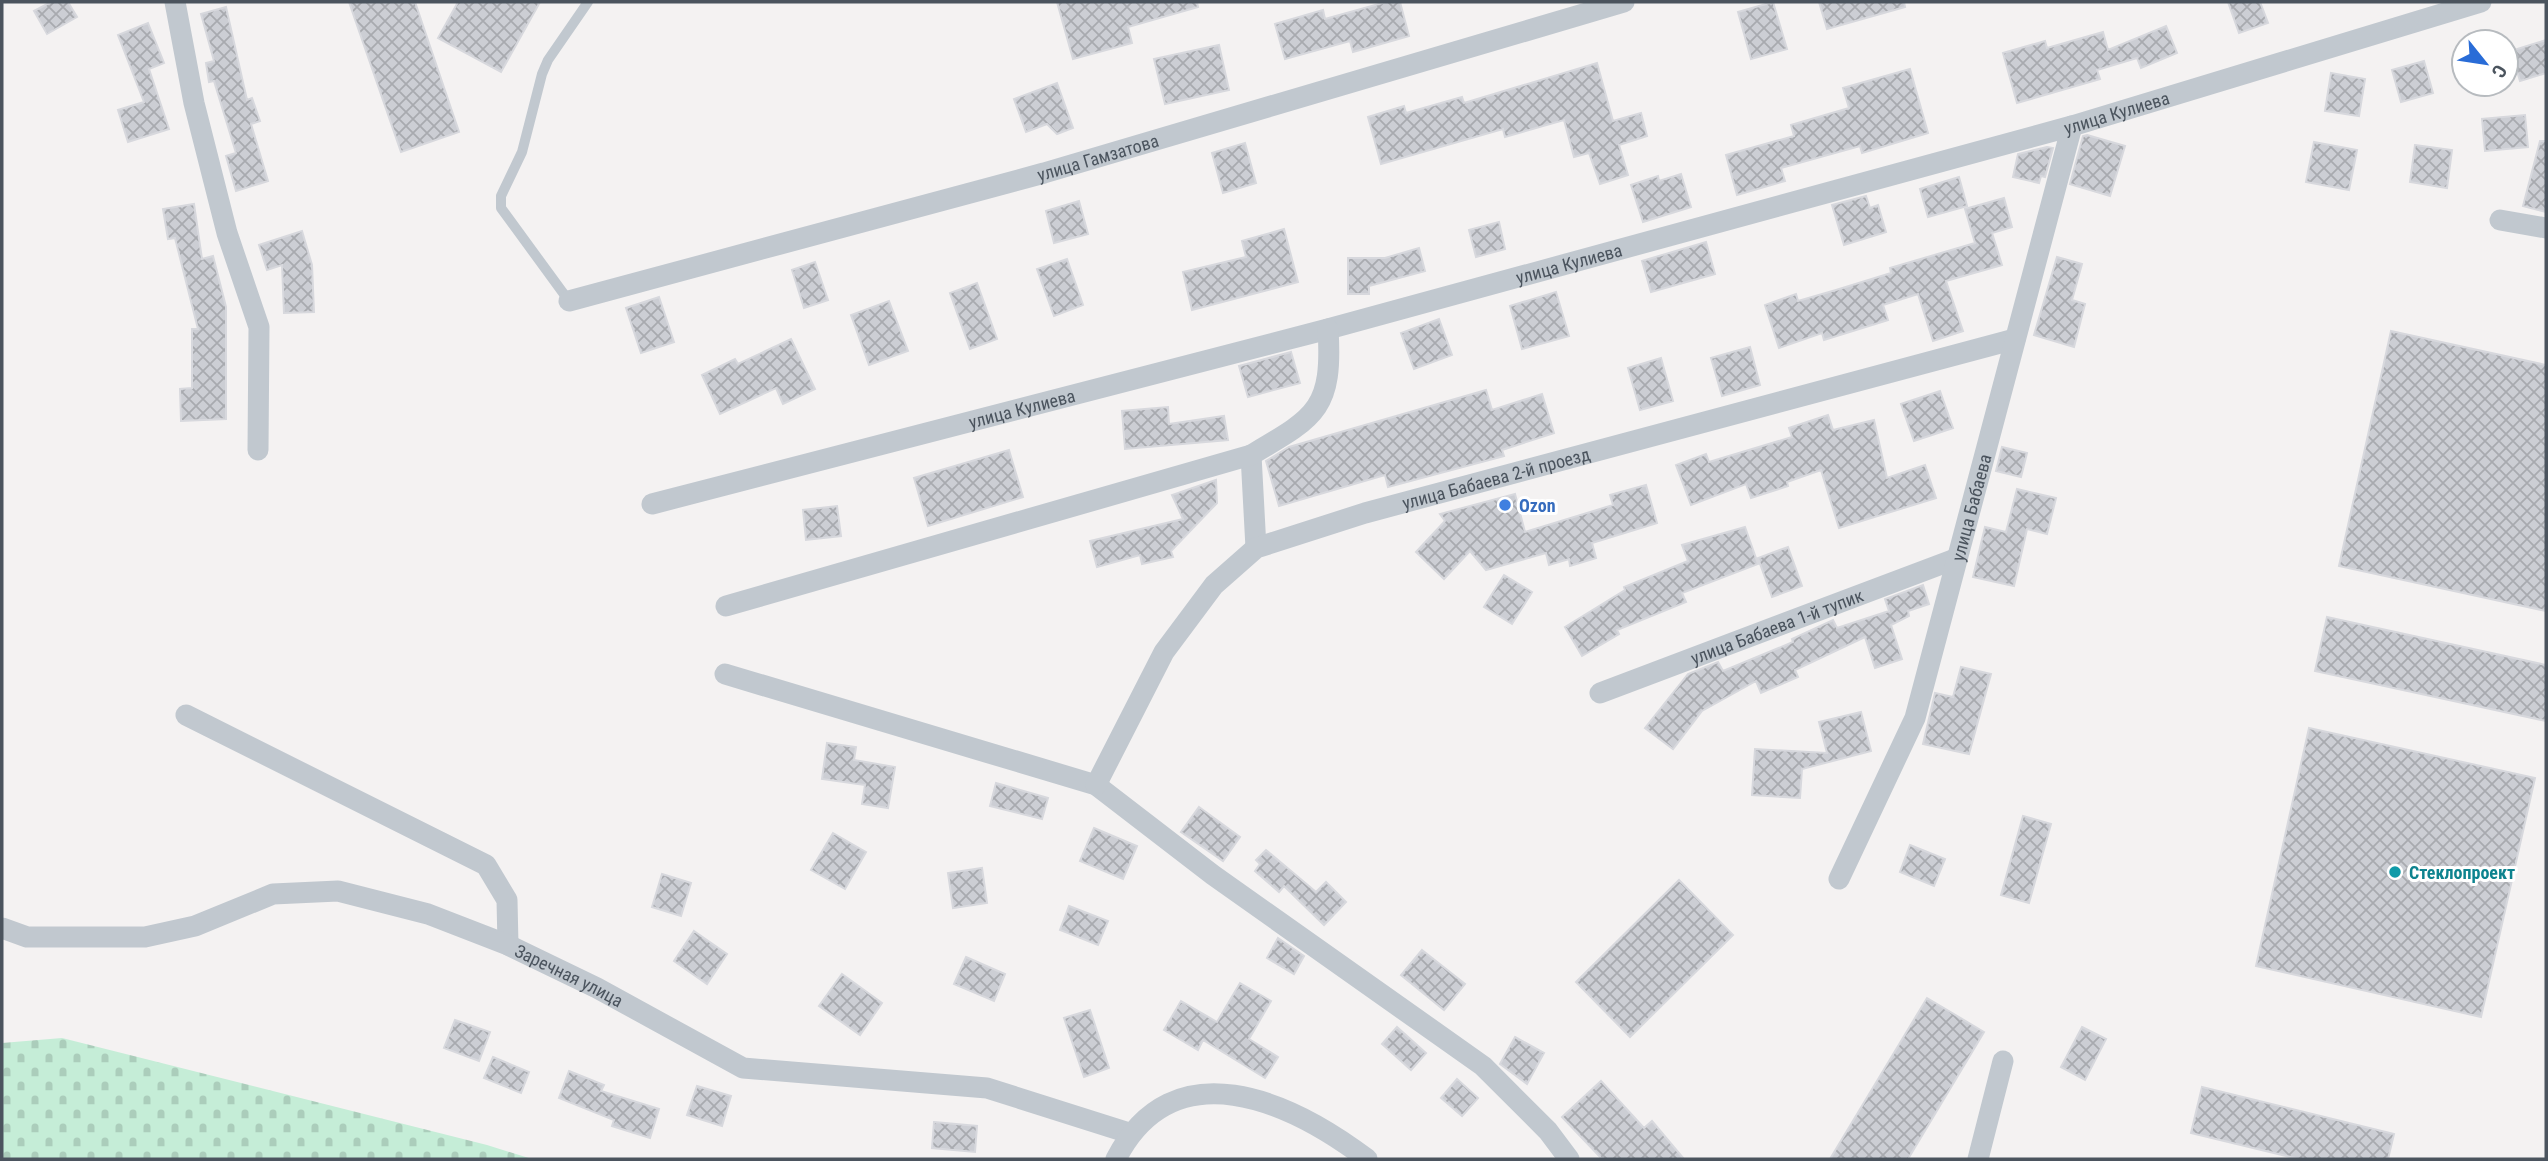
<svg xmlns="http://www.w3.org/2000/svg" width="2548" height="1161" font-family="'Roboto Condensed',sans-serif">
	<defs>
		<pattern id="cemetery-stones" width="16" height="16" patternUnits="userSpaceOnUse" patternTransform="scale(1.75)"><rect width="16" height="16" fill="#c5edd7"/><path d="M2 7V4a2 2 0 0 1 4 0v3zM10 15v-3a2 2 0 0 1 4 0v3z" fill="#abcdbb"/></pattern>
		<pattern id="building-cross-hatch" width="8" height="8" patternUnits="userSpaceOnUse" patternTransform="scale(1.75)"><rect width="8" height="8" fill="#ccced4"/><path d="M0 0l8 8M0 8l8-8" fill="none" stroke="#a8aaaf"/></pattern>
	</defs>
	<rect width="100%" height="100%" fill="#f4f2f2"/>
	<path fill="url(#cemetery-stones)" d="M62 1038 487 1145 532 1159H2V1043Z"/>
	<path fill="url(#building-cross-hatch)" stroke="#d7d8dd" stroke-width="2" d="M51 2H68L77 17 47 34 34 11Z
		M349 2H415L459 132 401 152Z
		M458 2H540L501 72 438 38Z
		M1057 2H1197L1198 7 1128 27 1132 43 1073 59Z
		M1386 2H1400L1409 36 1353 52 1350 41 1285 59 1275 24 1323 10 1325 19Z
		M1773 2 1787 49 1751 59 1738 12Z
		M1819 2H1904L1905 7 1827 29Z
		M2228 2H2260L2268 23 2239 33Z
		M226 7 247 100 252 98 260 121 251 124 268 181 236 191 226 156 236 153 214 81 209 82 206 63 214 61 201 14Z
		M148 23 164 63 149 69 169 129 128 142 118 110 144 102 118 35Z
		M2166 26 2177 53 2141 68 2137 58 2097 70 2100 79 2017 103 2003 53 2045 41 2047 48 2103 32 2108 50Z
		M2546 40V73L2520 81 2511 51Z
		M1219 45 1229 90 1165 104 1154 59Z
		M2424 61 2433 93 2401 102 2392 70Z
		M1597 63 1613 121 1641 113 1647 136 1619 145 1628 175 1600 184 1589 153 1574 157 1564 120 1505 137 1503 129 1381 164 1368 117 1404 106 1406 113 1462 97 1464 103Z
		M1910 69 1928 133 1862 153 1860 146 1781 168 1785 181 1737 195 1726 155 1794 136 1791 125 1849 108 1843 88Z
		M2331 73 2365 79 2359 116 2325 111Z
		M1057 83 1073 128 1057 134 1047 124 1026 132 1014 99Z
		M2525 115 2528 147 2485 151 2482 119Z
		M2087 135 2125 146 2110 196 2070 184 2083 136Z
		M2540 141H2546V212L2523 206Z
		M2314 142 2357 150 2349 190 2306 182Z
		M1245 143 1256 183 1223 193 1212 153Z
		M2415 145 2452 150 2447 188 2410 182Z
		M2047 147 2053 148 2045 177 2041 176 2039 183 2013 177 2018 154Z
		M1681 174 1691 207 1643 222 1631 185 1658 176 1659 181Z
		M1959 177 1967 206 1928 217 1920 189Z
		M1866 196 1870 208 1878 205 1886 232 1844 245 1832 205Z
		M2004 198 2012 227 1992 233 2002 265 1946 281 1963 331 1933 341 1918 294 1883 305 1888 320 1824 340 1822 333 1779 348 1765 305 1796 294 1798 301 1836 290 1891 273 1890 268 1975 243 1965 209Z
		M1079 201 1088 234 1054 243 1046 211Z
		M194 204 202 259 213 256 226 307V419L181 421 180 389 192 388V329H198L175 238 168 239 163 209Z
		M1499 222 1505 249 1476 257 1469 230Z
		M1284 229 1298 282 1192 310 1183 272 1246 257 1242 241Z
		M302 231 312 265 314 312 284 313 282 265 267 270 259 245Z
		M1706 242 1715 274 1651 292 1642 261Z
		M1419 248 1425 271 1369 286V294H1348V258H1385Z
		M2057 257 2082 264 2072 300 2085 304 2074 347 2034 335Z
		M1067 259 1083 305 1054 316 1037 269Z
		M815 262 828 300 804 308 792 270Z
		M977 283 997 339 970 349 950 293Z
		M1556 292 1569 336 1522 349 1510 306Z
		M659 297 674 342 641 353 626 308Z
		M889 301 908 351 869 365 851 315Z
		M1439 319 1452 355 1414 369 1401 333Z
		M2391 331 2546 365V611L2339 566Z
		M791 339 815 389 783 404 776 388 720 414 702 375 735 359 738 364Z
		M1750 347 1760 385 1722 396 1711 358Z
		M1291 352 1300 383 1248 397 1239 366Z
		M1661 358 1673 401 1640 410 1628 368Z
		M1486 390 1492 410 1542 394 1554 433 1502 450 1504 456 1388 487 1385 475 1279 506 1266 461 1289 447Z
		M1940 391 1953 428 1914 441 1901 404Z
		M1168 407 1169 424 1224 416 1228 440 1125 449 1122 411Z
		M1828 415 1833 430 1874 420 1887 478 1925 465 1936 498 1839 528 1821 470 1787 482 1788 486 1751 498 1746 484 1691 505 1676 465 1706 454 1709 462 1792 437 1789 428Z
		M2002 447 2027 453 2021 477 1996 471Z
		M1009 450 1023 497 928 526 914 478Z
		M1216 480 1217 503 1171 551 1173 557 1142 564 1140 555 1097 567 1090 541 1183 519 1172 495Z
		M1646 485 1657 523 1592 543 1596 558 1570 566 1569 559 1549 565 1546 553 1486 570 1470 551 1444 579 1416 552 1445 521 1440 514 1515 494 1525 532 1613 505 1610 495Z
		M2017 489 2056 498 2047 534 2027 529 2014 586 1973 577 1985 527 2006 532Z
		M837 506 841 536 806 540 803 510Z
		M1745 527 1758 564 1682 593 1686 602 1617 630 1619 634 1582 656 1565 627 1625 590 1624 587 1688 561 1682 545Z
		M1788 547 1802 586 1772 597 1758 558Z
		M1504 575 1532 592 1512 624 1484 607Z
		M1923 585 1929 604 1908 611 1909 616 1891 625 1902 659 1875 668 1865 637 1795 670 1798 677 1761 693 1756 681 1702 711 1673 749 1645 728 1688 674 1718 662 1723 671 1793 642 1792 639 1833 620 1837 628 1889 611 1885 599Z
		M2327 617 2546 665V721L2315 671Z
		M1961 667 1991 674 1969 754 1923 744 1935 693 1953 697Z
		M1861 712 1871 751 1802 769 1800 798 1752 795 1755 749 1827 753 1819 722Z
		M2309 728 2535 778 2481 1017 2256 966Z
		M827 743 856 747 854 760 895 767 888 808 862 804 865 785 822 779Z
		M996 783 1048 798 1042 819 990 806Z
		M1199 807 1240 837 1223 861 1181 832Z
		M2023 816 2051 824 2029 903 2001 895Z
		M1094 828 1137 846 1123 879 1080 861Z
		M833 833 866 852 845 889 811 870Z
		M1910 845 1945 859 1934 886 1900 872Z
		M1266 850 1316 892 1326 882 1346 902 1324 925 1284 886 1279 892 1255 871 1260 864 1256 860Z
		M982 868 987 903 953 908 948 873Z
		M662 874 691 883 681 916 652 907Z
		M1679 880 1733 935 1630 1037 1576 982Z
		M1069 906 1108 921 1098 945 1060 930Z
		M694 931 727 954 707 984 674 961Z
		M1278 938 1304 956 1294 974 1267 958Z
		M1422 950 1465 984 1444 1010 1401 975Z
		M966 957 1005 974 994 1001 954 984Z
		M842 974 882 1003 860 1035 819 1006Z
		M1240 983 1271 1001 1249 1039 1278 1057 1265 1078 1203 1040 1198 1050 1164 1030 1181 1001 1217 1022Z
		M1927 998 1984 1032 1908 1159H1830Z
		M1090 1010 1109 1068 1084 1077 1064 1018Z
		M455 1020 490 1032 479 1061 444 1048Z
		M1397 1027 1426 1053 1411 1070 1382 1044Z
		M2082 1027 2106 1039 2085 1080 2061 1067Z
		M1515 1037 1544 1053 1527 1084 1500 1064Z
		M493 1057 529 1072 521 1093 484 1078Z
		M569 1071 604 1085 601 1091 659 1109 650 1138 612 1126 614 1120 559 1098Z
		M1457 1079 1478 1098 1462 1116 1441 1098Z
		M1601 1081 1644 1128 1652 1121 1684 1159H1602L1562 1117Z
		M697 1086 731 1096 722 1126 687 1115Z
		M2202 1087 2394 1134 2388 1159H2299L2191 1133Z
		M934 1122 977 1126 975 1152 932 1148Z"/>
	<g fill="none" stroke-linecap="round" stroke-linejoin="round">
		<path stroke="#c1c8cf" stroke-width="10" d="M569 301 501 208V196L522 152 542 74 548 60 588 2"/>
		<g stroke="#c1c8cf" stroke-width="21">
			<path d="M175 2 194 103 227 233 259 327 258 450"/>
			<path d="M2500 220 2546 228"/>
			<path id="s1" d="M569 301 1044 173 1624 2"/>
			<path d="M1251 455 1256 548"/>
			<path id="s2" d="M652 504 1328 329 2072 126 2481 2"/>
			<path d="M726 606 1251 455C1316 417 1333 409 1328 329"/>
			<path d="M725 674 1096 785 1213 875 1483 1066 1548 1131 1569 1159"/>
			<path id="s3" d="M1600 693 1955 559"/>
			<path d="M186 715 486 865 507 900 508 945"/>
			<path id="s4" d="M1096 785 1164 652 1214 585 1256 548 1365 513 2015 339"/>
			<path id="s5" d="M1839 879 1915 718 2072 126"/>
			<path id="s6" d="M2 928 27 937H145L195 926 273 894 338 891 428 914 508 945 597 988 743 1068 987 1088 1129 1133"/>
			<path d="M1116 1159C1173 1047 1290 1101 1367 1159"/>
			<path d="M1978 1159 2003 1061"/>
		</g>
	</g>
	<circle fill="#3f7fe0" stroke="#fff" stroke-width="2.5" cx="1505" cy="505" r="7"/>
	<circle fill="#0f9aa8" stroke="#fff" stroke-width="2.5" cx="2395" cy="872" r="7"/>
	<g text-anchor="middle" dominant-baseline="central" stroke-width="6" stroke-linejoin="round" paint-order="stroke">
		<g font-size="18" fill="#4b545e" stroke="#fff">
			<text stroke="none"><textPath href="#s2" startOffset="1516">улица Кулиева</textPath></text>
			<text stroke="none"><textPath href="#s1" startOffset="548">улица Гамзатова</textPath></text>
			<text stroke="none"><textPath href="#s2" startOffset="948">улица Кулиева</textPath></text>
			<text stroke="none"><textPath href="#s2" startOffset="382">улица Кулиева</textPath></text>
			<text stroke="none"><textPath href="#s4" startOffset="539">улица Бабаева 2-й проезд</textPath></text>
			<text stroke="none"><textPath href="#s5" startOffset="396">улица Бабаева</textPath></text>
			<text stroke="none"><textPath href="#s3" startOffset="189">улица Бабаева 1-й тупик</textPath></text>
			<text stroke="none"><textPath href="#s6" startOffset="592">Заречная улица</textPath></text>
		</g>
		<g font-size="18" font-weight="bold" fill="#366cbe" stroke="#fff" text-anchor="start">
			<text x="1519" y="505">Ozon</text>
		</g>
		<g font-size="18" font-weight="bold" fill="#0d838f" stroke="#fff" text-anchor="start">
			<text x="2409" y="872">Стеклопроект</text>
		</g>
	</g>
	<rect width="2548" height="1161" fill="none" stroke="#4b545e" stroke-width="7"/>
	<g transform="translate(2485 63) rotate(120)"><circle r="33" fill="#ffffff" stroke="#b7bbbf" stroke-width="2"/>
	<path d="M0-5L12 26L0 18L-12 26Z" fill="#296cd7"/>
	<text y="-10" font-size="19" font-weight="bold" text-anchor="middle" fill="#4b545e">С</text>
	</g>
</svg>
